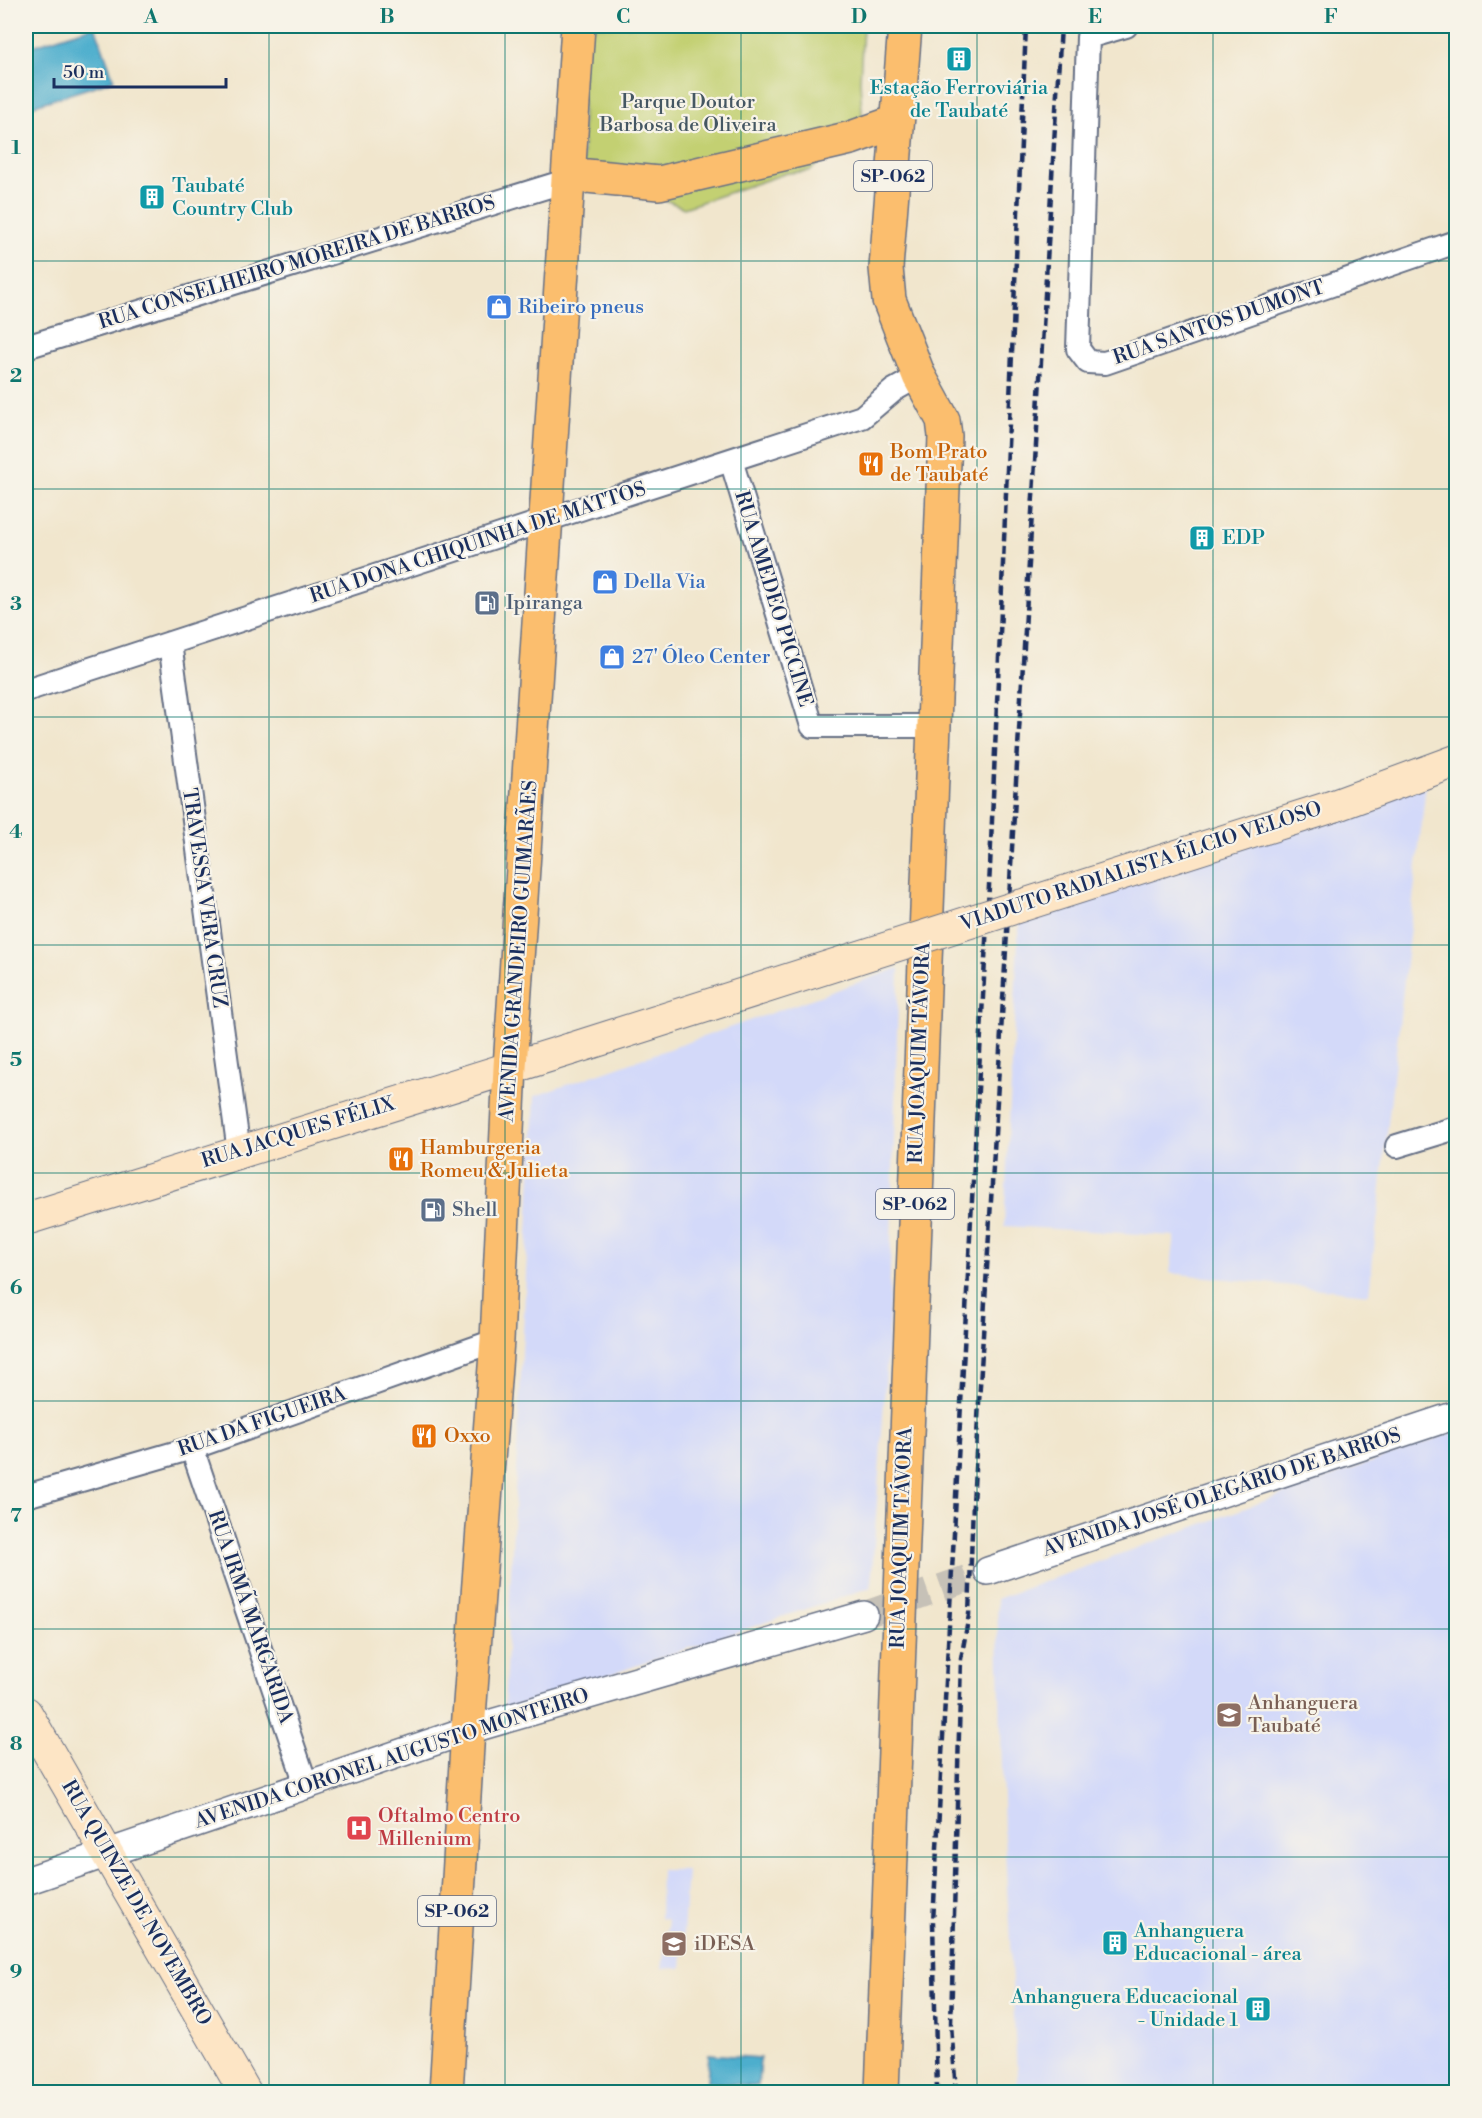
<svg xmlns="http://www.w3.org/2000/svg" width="1482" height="2118" font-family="'Libre Bodoni',serif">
	<rect width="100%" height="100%" fill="#f7f3e8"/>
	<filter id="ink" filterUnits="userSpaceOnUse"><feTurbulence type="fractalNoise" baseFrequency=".0167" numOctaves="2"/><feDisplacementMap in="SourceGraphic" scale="12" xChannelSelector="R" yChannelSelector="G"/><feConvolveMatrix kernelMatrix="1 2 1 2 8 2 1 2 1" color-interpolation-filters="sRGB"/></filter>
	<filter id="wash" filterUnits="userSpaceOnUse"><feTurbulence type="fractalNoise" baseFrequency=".008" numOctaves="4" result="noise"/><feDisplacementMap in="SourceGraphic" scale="24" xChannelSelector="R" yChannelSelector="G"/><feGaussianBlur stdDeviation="1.35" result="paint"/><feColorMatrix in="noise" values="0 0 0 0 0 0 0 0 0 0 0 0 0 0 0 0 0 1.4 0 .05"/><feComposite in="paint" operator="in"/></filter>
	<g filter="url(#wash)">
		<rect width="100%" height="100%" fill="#f1e6cd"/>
		<path fill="#d3d9f9" d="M1426 784 1369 1294 1170 1273 1175 1236 1004 1226 1019 921Z
			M899 968 888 1345 871 1587 504 1710 535 1096Z
			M1456 1431V2092H1018L1004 1831 997 1599Z
			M661 1870H687L681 1968 662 1969 668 1920 660 1918Z"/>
		<path fill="#c3d072" stroke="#6f8068" stroke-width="1.5" d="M582 26H863L860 81 863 127 809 171 787 173 684 208 583 165Z"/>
		<path fill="#4eaecd" stroke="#346e96" stroke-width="1.5" d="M95 26 114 80 32 106 26 87V48Z
			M709 2054 760 2058 758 2086 707 2082Z"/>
	</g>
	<g filter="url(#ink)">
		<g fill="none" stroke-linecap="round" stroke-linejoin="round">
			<path stroke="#c6c1b7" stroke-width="27" stroke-dasharray="27 14" stroke-linecap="butt" d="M864 1615 988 1571"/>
			<defs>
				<path id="minor" d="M1126 26 1088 37 1078 349 1088 362 1105 363 1456 242
					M26 347 569 180
					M731 460 812 726H932
					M170 643 239 1152
					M26 690 862 417 894 390 919 376
					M1397 1146 1456 1128
					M192 1448 307 1787
					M26 1496 192 1448 497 1340"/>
				<path id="tertiary" d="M988 1571 1456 1415
					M26 1881 468 1730 864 1615"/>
				<path id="secondary" d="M1334 806 1456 761
					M26 1219 571 1049
					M26 1713 245 2092"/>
				<path id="primary" d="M569 180 587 176 659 183 851 138 896 122
					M446 2092 468 1730 497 1340 510 1067 578 26
					M882 2092 945 436 943 420 919 376 889 300 886 268 905 26"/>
			</defs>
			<use href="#minor" stroke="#666f85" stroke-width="26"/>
			<use href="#tertiary" stroke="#666f85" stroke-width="30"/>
			<use href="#secondary" stroke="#666f85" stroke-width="34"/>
			<use href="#primary" stroke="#666f85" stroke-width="36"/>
			<use href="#minor" stroke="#fff" stroke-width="22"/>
			<use href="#tertiary" stroke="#fff" stroke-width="27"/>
			<use href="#secondary" stroke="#fde5c5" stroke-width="32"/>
			<use href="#primary" stroke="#fbbe6e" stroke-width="33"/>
			<path stroke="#1b2f5e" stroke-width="4.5" stroke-dasharray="9 4.5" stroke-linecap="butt" d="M937 2092 933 1922 990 867 1026 26
				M956 2092 951 2024 961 1659 969 1615 973 1503 1061 26"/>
			<defs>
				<path id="secondary-bridge" d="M571 1049 1334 806"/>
			</defs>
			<use href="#secondary-bridge" stroke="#666f85" stroke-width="34" stroke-linecap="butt"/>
			<use href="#secondary-bridge" stroke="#fde5c5" stroke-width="32"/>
		</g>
	</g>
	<path fill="none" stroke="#0f766e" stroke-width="1.5" stroke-opacity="0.55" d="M269 26V2092M505 26V2092M741 26V2092M977 26V2092M1213 26V2092M26 261H1456M26 489H1456M26 717H1456M26 945H1456M26 1173H1456M26 1401H1456M26 1629H1456M26 1857H1456"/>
	<defs>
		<symbol id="building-square" viewBox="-11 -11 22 22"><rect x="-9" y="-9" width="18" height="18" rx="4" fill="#0f9aa8" stroke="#f7f3e8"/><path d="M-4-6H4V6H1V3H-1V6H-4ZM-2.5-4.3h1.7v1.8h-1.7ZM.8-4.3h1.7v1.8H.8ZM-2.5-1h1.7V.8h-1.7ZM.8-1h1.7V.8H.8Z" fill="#fff"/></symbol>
		<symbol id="shop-square" viewBox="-11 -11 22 22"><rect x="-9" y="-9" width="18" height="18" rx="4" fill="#3f7fe0" stroke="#f7f3e8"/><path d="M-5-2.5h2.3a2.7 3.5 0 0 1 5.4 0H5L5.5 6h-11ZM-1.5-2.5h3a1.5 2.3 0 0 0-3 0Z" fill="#fff"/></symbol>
		<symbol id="restaurant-square" viewBox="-11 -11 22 22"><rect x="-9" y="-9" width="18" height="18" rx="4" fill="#e8710a" stroke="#f7f3e8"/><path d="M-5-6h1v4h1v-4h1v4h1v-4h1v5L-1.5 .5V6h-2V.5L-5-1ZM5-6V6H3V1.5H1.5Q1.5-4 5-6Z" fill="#fff"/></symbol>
		<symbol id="fuel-square" viewBox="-11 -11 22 22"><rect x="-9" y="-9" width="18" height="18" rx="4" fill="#5c6f8a" stroke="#f7f3e8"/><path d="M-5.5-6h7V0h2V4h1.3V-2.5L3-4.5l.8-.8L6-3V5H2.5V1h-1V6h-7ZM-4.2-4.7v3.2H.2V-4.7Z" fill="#fff"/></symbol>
		<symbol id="university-square" viewBox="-11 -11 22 22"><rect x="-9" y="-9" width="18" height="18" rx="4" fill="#8d6e63" stroke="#f7f3e8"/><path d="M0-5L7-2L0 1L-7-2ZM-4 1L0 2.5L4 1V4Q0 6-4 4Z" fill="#fff"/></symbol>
		<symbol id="hospital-square" viewBox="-11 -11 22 22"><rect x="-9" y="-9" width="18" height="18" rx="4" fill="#e0444e" stroke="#f7f3e8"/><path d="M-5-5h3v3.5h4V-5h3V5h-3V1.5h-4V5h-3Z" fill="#fff"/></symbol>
		<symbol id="school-square" viewBox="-11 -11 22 22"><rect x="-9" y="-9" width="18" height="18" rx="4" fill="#8d6e63" stroke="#f7f3e8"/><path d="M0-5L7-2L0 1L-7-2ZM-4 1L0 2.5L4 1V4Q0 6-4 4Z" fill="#fff"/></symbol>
	</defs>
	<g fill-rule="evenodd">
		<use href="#building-square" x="944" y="44" width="30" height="30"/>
		<use href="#building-square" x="137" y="182" width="30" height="30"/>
		<use href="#shop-square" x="484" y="292" width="30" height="30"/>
		<use href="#restaurant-square" x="856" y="449" width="30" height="30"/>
		<use href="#building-square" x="1187" y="523" width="30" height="30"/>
		<use href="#shop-square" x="590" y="567" width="30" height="30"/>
		<use href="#fuel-square" x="472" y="588" width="30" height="30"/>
		<use href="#shop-square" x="597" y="642" width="30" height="30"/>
		<use href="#restaurant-square" x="386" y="1144" width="30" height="30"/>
		<use href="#fuel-square" x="418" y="1195" width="30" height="30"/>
		<use href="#restaurant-square" x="409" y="1421" width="30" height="30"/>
		<use href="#university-square" x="1214" y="1700" width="30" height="30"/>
		<use href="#hospital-square" x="344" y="1813" width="30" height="30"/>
		<use href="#building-square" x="1100" y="1928" width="30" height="30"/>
		<use href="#school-square" x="659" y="1929" width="30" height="30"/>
		<use href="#building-square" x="1243" y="1994" width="30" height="30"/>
	</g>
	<g text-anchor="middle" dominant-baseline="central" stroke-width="4.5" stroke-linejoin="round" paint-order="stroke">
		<g fill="#f7f3e8" stroke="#5d6a87" stroke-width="1.5">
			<rect x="854" y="161" width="78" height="30" rx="4.5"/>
			<rect x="876" y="1189" width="78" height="30" rx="4.5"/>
			<rect x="418" y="1896" width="78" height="30" rx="4.5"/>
		</g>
		<g font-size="18" font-weight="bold" fill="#1b2f5e">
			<text x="893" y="176">SP-062</text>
			<text x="915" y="1204">SP-062</text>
			<text x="457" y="1911">SP-062</text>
		</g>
		<g font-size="20" fill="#0d838f" stroke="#f7f3e8" text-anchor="start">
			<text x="959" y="88" text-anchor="middle">Estação Ferroviária<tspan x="959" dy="23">de Taubaté</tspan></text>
			<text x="172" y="186">Taubaté<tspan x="172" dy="23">Country Club</tspan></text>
			<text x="1222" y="538">EDP</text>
			<text x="1134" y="1931">Anhanguera<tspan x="1134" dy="23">Educacional - área</tspan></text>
			<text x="1238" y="1997" text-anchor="end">Anhanguera Educacional<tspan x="1238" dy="23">- Unidade 1</tspan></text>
		</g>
		<g font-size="20" fill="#455763" stroke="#f7f3e8">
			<text x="688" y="102">Parque Doutor<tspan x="688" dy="23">Barbosa de Oliveira</tspan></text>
		</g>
		<g font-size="20" fill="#1b2f5e" stroke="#f7f3e8">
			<text transform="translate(297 263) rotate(-17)">RUA CONSELHEIRO MOREIRA DE BARROS</text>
			<text transform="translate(1219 323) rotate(-19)">RUA SANTOS DUMONT</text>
			<text transform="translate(478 543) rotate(-18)">RUA DONA CHIQUINHA DE MATTOS</text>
			<text transform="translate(773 599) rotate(73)">RUA AMEDEO PICCINE</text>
			<text transform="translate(1141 867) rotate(-18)">VIADUTO RADIALISTA ÉLCIO VELOSO</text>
			<text transform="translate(204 898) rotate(82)">TRAVESSA VERA CRUZ</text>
			<text transform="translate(519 951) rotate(-86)">AVENIDA GRANDEIRO GUIMARÃES</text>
			<text transform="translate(920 1053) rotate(-88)">RUA JOAQUIM TÁVORA</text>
			<text transform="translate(298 1133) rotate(-17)">RUA JACQUES FÉLIX</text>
			<text transform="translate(262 1422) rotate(-19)">RUA DA FIGUEIRA</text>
			<text transform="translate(1222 1493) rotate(-18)">AVENIDA JOSÉ OLEGÁRIO DE BARROS</text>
			<text transform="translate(902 1538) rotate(-88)">RUA JOAQUIM TÁVORA</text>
			<text transform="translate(250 1617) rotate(71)">RUA IRMÃ MARGARIDA</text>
			<text transform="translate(392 1759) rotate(-18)">AVENIDA CORONEL AUGUSTO MONTEIRO</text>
			<text transform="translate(136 1903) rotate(60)">RUA QUINZE DE NOVEMBRO</text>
		</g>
		<g font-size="20" fill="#366cbe" stroke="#f7f3e8" text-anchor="start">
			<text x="518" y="307">Ribeiro pneus</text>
			<text x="624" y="582">Della Via</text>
			<text x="632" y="657">27' Óleo Center</text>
		</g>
		<g font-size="20" fill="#c56008" stroke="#f7f3e8" text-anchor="start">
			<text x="890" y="452">Bom Prato<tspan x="890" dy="23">de Taubaté</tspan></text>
			<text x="420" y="1148">Hamburgeria<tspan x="420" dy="23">Romeu &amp; Julieta</tspan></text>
			<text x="444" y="1436">Oxxo</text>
		</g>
		<g font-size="20" fill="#4e5e75" stroke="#f7f3e8" text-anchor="start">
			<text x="506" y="603">Ipiranga</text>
			<text x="452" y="1210">Shell</text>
		</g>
		<g font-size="20" fill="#785e54" stroke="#f7f3e8" text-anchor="start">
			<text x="1248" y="1703">Anhanguera<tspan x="1248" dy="23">Taubaté</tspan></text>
			<text x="694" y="1944">iDESA</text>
		</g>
		<g font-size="20" fill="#be3a42" stroke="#f7f3e8" text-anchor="start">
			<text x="378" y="1816">Oftalmo Centro<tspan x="378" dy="23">Millenium</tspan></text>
		</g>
	</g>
	<rect width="1482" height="2118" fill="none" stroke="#f7f3e8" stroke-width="66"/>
	<path d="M54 78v9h172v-9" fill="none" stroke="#1b2f5e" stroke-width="3"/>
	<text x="63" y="78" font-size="18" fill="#1b2f5e" stroke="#f7f3e8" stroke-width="4.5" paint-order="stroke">50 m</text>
	<rect x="33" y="33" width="1416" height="2052" fill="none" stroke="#0f766e" stroke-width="2"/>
	<g font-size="20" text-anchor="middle" font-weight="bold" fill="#0f766e">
		<text x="151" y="23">A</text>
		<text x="387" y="23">B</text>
		<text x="623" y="23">C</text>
		<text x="859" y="23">D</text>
		<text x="1095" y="23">E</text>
		<text x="1331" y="23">F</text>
		<text x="16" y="154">1</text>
		<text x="16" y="382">2</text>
		<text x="16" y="610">3</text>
		<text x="16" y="838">4</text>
		<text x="16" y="1066">5</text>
		<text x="16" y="1294">6</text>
		<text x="16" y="1522">7</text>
		<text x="16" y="1750">8</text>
		<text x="16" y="1978">9</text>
	</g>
</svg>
